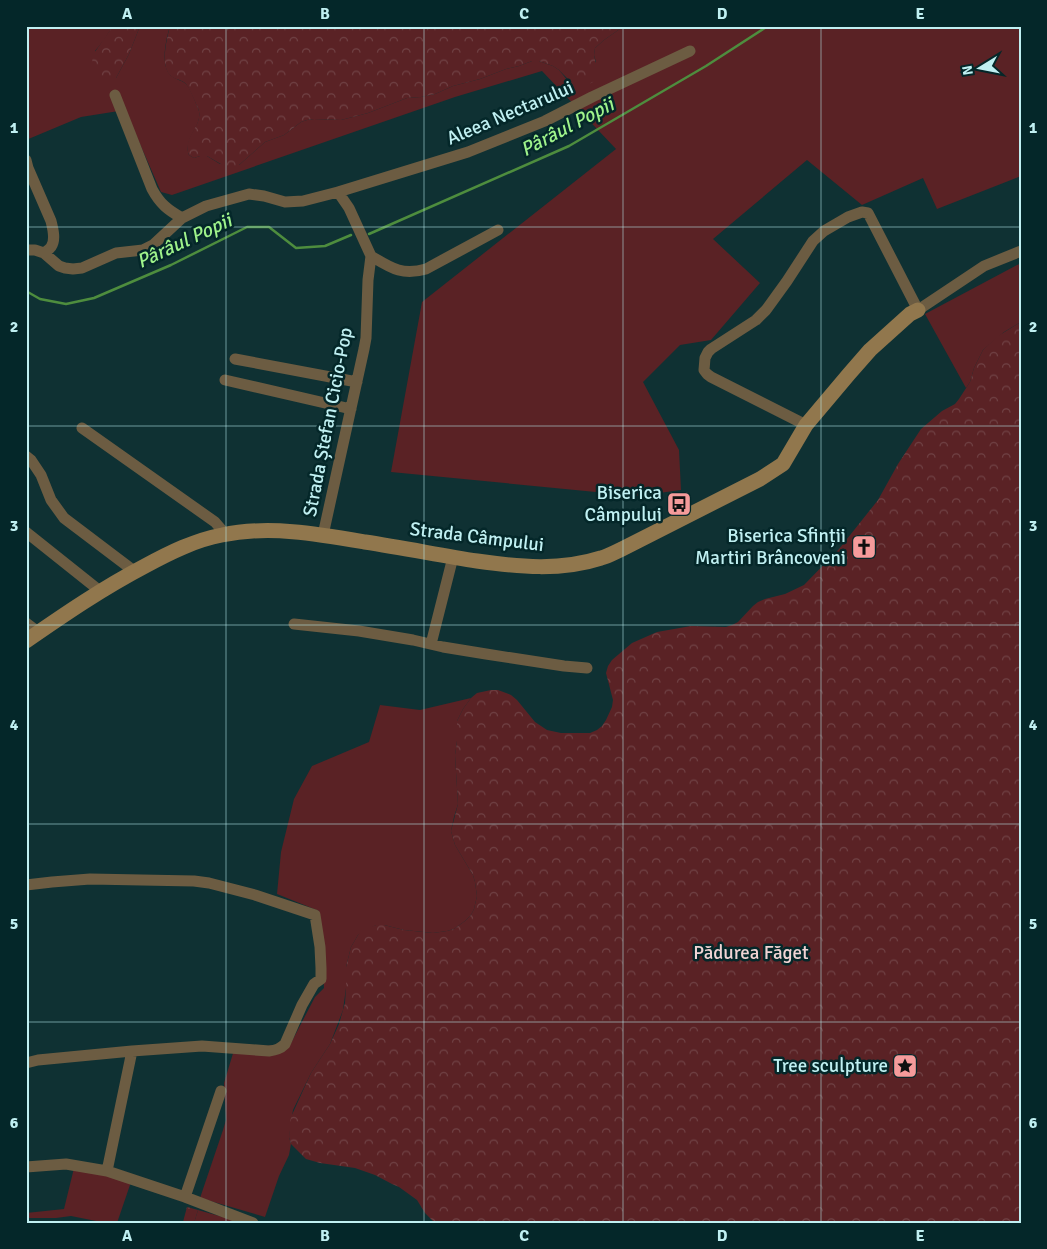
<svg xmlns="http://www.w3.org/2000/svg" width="1047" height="1249" font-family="Signika,sans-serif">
	<defs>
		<pattern id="forest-crowns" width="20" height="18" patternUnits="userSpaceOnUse" patternTransform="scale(1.25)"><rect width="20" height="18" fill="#5a2225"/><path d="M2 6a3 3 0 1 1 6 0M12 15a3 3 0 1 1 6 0" fill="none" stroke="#704245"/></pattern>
		<pattern id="park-tufts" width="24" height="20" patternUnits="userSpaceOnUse" patternTransform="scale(1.25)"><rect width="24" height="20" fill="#5a2225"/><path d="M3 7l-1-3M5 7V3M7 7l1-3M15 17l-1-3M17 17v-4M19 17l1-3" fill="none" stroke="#704245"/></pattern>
	</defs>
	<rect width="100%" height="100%" fill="#0f3133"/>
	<path fill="#5a2225" d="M26 26H113L104 40 95 51 116 78 129 54 140 26H170C166 39 159 69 173 77 177 80 182 80 186 84 191 89 195 102 198 108 205 126 182 137 189 155L194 158 200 156H207L220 164 239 165 265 142 284 135 301 122 307 120 314 119 341 120 368 113 407 98 421 97 435 94 453 86 480 79 506 69 519 66 532 61H539L553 66 559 70 568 81 596 62 594 55 595 48 604 40 624 26H1021V176L937 209 923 178 862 205 807 160 713 239 760 283 711 340 680 345 643 382 679 450 681 490 637 496 391 472 422 302 616 149 542 71 455 97 172 195 161 192 125 110 81 117 26 140Z
		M1021 263V322L1004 332 983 350 974 368 970 382 966 388 925 314Z
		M471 698 463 709 457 721V741L455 755 458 804 454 817 451 831 455 845 473 875 475 882 477 896 474 909 471 915 465 921 454 929 447 931 433 933 404 930 384 925H376L358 935 351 947 346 967V988L343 1010 330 1044 311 1073 293 1110 289 1137 291 1144 289 1155 279 1176 265 1217 200 1198 223 1130 226 1120 224 1083 234 1050 291 1043 315 997 324 988 319 911 277 894 281 852 294 799 312 766 369 742 380 705 420 710Z
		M74 1168 131 1182 117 1223H106L71 1216 56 1218H26V1213L64 1209Z
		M198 1210 230 1219 238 1223H194Z"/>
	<path fill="url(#forest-crowns)" d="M113 26H140L129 54 116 78 112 84 105 86 99 83 95 77 93 70 92 56Z
		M170 26H427C434 29 441 29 448 26H624L604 40 595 48 594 55 597 69 596 76 593 82 587 85 581 87 574 85 559 70 553 66 539 61H532L519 66 506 69 480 79 453 86 435 94 421 97 407 98 368 113 341 120 314 119 307 120 301 122 284 135 265 142 239 165 232 168 226 167 207 156H200L194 158 189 155C181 136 205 126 198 108 195 102 190 89 186 84 182 79 174 80 170 75 160 65 167 38 170 26Z
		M1021 322V1223H435L425 1213 417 1200 399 1187 392 1184 375 1175 355 1168 320 1163 306 1159 291 1144 289 1137 290 1123 291 1117 311 1073 330 1044 339 1024 345 1003 346 988V967L351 947 358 935 363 930 376 925H384L404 930 433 933 447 931 454 929 465 921 471 915 474 909 477 896 475 882 473 875 455 845 451 831 458 804 455 755 457 741V721L463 709 471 698 477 693 491 690H498L511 695 517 700 535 722 547 730 561 733H590L597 730 602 726 606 720 612 707 613 700 606 673 608 666 612 660 632 643 657 632 691 626 726 627 732 625 738 622 753 606 758 602 765 599 785 594 804 585 839 549 878 500 898 464 921 429 942 411 955 404 959 399 970 382 974 368 983 350 998 336Z"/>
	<path fill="url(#park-tufts)" d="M187 1207 198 1210 194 1223 183 1222Z"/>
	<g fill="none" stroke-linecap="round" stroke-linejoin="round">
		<path stroke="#4e8d3e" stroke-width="2.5" d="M369 234 569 146 706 66 768 26
			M26 291 40 299 66 304 94 298 171 265 247 227H269L296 248 325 246 351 235"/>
		<path stroke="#6c5c42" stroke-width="11" d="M115 95 152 189C160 204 168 210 182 218
			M26 160 28 168 51 221C53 229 56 240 51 247 49 250 46 251 44 253
			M338 192 349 208 371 256
			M26 250H35L44 253 59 266 65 268 73 269 82 268 116 253 143 250 153 245 182 218 206 206 249 194 264 196 285 202 303 201 338 192 468 152 545 121 592 97 690 51
			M371 256C391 268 402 276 426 269L498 230
			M235 359 357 382
			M225 380 351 409
			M806 425 711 377 707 374 704 370 705 358 708 352 711 349 756 320 766 310 787 281 813 241 824 231 848 217 862 212 868 213 918 310 984 266 1021 251
			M82 428 215 522 221 529 223 534
			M26 456 31 460 41 475 51 500 64 518 134 571
			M26 532 100 591
			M323 535 364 349 366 338 368 280 371 256
			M26 623 38 632
			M294 624 359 631 413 640 443 647 486 654 564 666 587 668
			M431 644 453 557
			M26 885 52 882 90 879 194 881 209 883 255 895 315 915 320 947 321 968V979L314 984 302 1005 285 1044C280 1049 276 1050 269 1051L202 1046 132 1051 38 1060 26 1063
			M26 1167 66 1164 107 1171 185 1197 253 1223
			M107 1171 132 1051
			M185 1197 221 1091"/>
		<path stroke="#91774d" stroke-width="15" d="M26 641C65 614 103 588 145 566 169 553 195 540 222 535 269 525 319 534 365 542 403 548 440 555 477 561 519 567 561 571 601 558 609 556 615 552 622 549L760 479 783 464 806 425 849 374 870 350 910 314 918 310"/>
	</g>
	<path fill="none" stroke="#c0f0f2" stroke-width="1" stroke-opacity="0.55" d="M226 26V1223M424 26V1223M623 26V1223M821 26V1223M26 227H1021M26 426H1021M26 625H1021M26 824H1021M26 1022H1021"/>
	<defs>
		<symbol id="bus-square" viewBox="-11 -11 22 22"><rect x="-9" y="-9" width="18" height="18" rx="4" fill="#f59b9b" stroke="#042729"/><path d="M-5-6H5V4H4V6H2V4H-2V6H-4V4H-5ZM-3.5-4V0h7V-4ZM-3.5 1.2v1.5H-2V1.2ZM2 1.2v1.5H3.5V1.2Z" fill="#111"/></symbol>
		<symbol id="church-square" viewBox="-11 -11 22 22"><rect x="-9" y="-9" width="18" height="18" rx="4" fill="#f59b9b" stroke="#042729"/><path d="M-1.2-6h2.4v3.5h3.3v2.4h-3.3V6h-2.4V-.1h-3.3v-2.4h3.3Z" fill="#111"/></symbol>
		<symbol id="sight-square" viewBox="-11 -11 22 22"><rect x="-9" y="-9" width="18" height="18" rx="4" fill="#f59b9b" stroke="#042729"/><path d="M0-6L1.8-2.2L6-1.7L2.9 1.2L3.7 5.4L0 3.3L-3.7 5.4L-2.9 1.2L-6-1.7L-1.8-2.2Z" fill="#111"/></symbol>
	</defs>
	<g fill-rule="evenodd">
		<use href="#bus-square" x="665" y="490" width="28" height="28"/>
		<use href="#church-square" x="850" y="533" width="28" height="28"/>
		<use href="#sight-square" x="891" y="1052" width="28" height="28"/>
	</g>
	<g text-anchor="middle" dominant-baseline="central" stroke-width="5" stroke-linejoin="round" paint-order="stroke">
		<g font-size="19" fill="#c0f0f2" stroke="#042729">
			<text transform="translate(510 113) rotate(-23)">Aleea Nectarului</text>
			<text transform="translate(328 422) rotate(-79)">Strada Ștefan Cicio-Pop</text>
			<text transform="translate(477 537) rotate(7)">Strada Câmpului</text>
		</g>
		<g font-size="19" fill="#c0f0f2" stroke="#042729" text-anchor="end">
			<text x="662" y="493">Biserica<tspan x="662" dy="22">Câmpului</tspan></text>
			<text x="846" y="536">Biserica Sfinții<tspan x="846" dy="22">Martiri Brâncoveni</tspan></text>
			<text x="888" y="1066">Tree sculpture</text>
		</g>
		<g font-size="19" fill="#f1d4d4" stroke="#042729">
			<text x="751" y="953">Pădurea Făget</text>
		</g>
		<g font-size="20" font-style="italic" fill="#9ff38b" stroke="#042729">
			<text transform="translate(567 127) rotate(-28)">Pârâul Popii</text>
			<text transform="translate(184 241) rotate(-25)">Pârâul Popii</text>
		</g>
	</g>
	<rect width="1047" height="1249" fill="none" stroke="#042729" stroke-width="55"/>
	<g transform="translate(980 68) rotate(260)" stroke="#042729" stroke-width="4" paint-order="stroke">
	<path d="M0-4L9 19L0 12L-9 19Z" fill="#c0f0f2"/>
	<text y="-8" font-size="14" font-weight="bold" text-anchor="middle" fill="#c0f0f2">N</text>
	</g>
	<rect x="28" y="28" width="992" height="1194" fill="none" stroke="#c0f0f2" stroke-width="2"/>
	<g font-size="16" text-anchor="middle" font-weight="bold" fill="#c0f0f2">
		<text x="127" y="19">A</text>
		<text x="325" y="19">B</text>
		<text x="524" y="19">C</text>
		<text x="722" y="19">D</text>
		<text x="920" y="19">E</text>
		<text x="14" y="133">1</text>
		<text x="1033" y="133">1</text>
		<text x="14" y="332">2</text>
		<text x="1033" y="332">2</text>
		<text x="14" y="531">3</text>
		<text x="1033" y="531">3</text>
		<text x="14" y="730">4</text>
		<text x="1033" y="730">4</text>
		<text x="14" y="929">5</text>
		<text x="1033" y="929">5</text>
		<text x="14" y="1128">6</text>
		<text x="1033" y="1128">6</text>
		<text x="127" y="1241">A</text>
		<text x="325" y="1241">B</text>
		<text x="524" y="1241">C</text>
		<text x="722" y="1241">D</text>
		<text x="920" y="1241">E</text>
	</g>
</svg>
